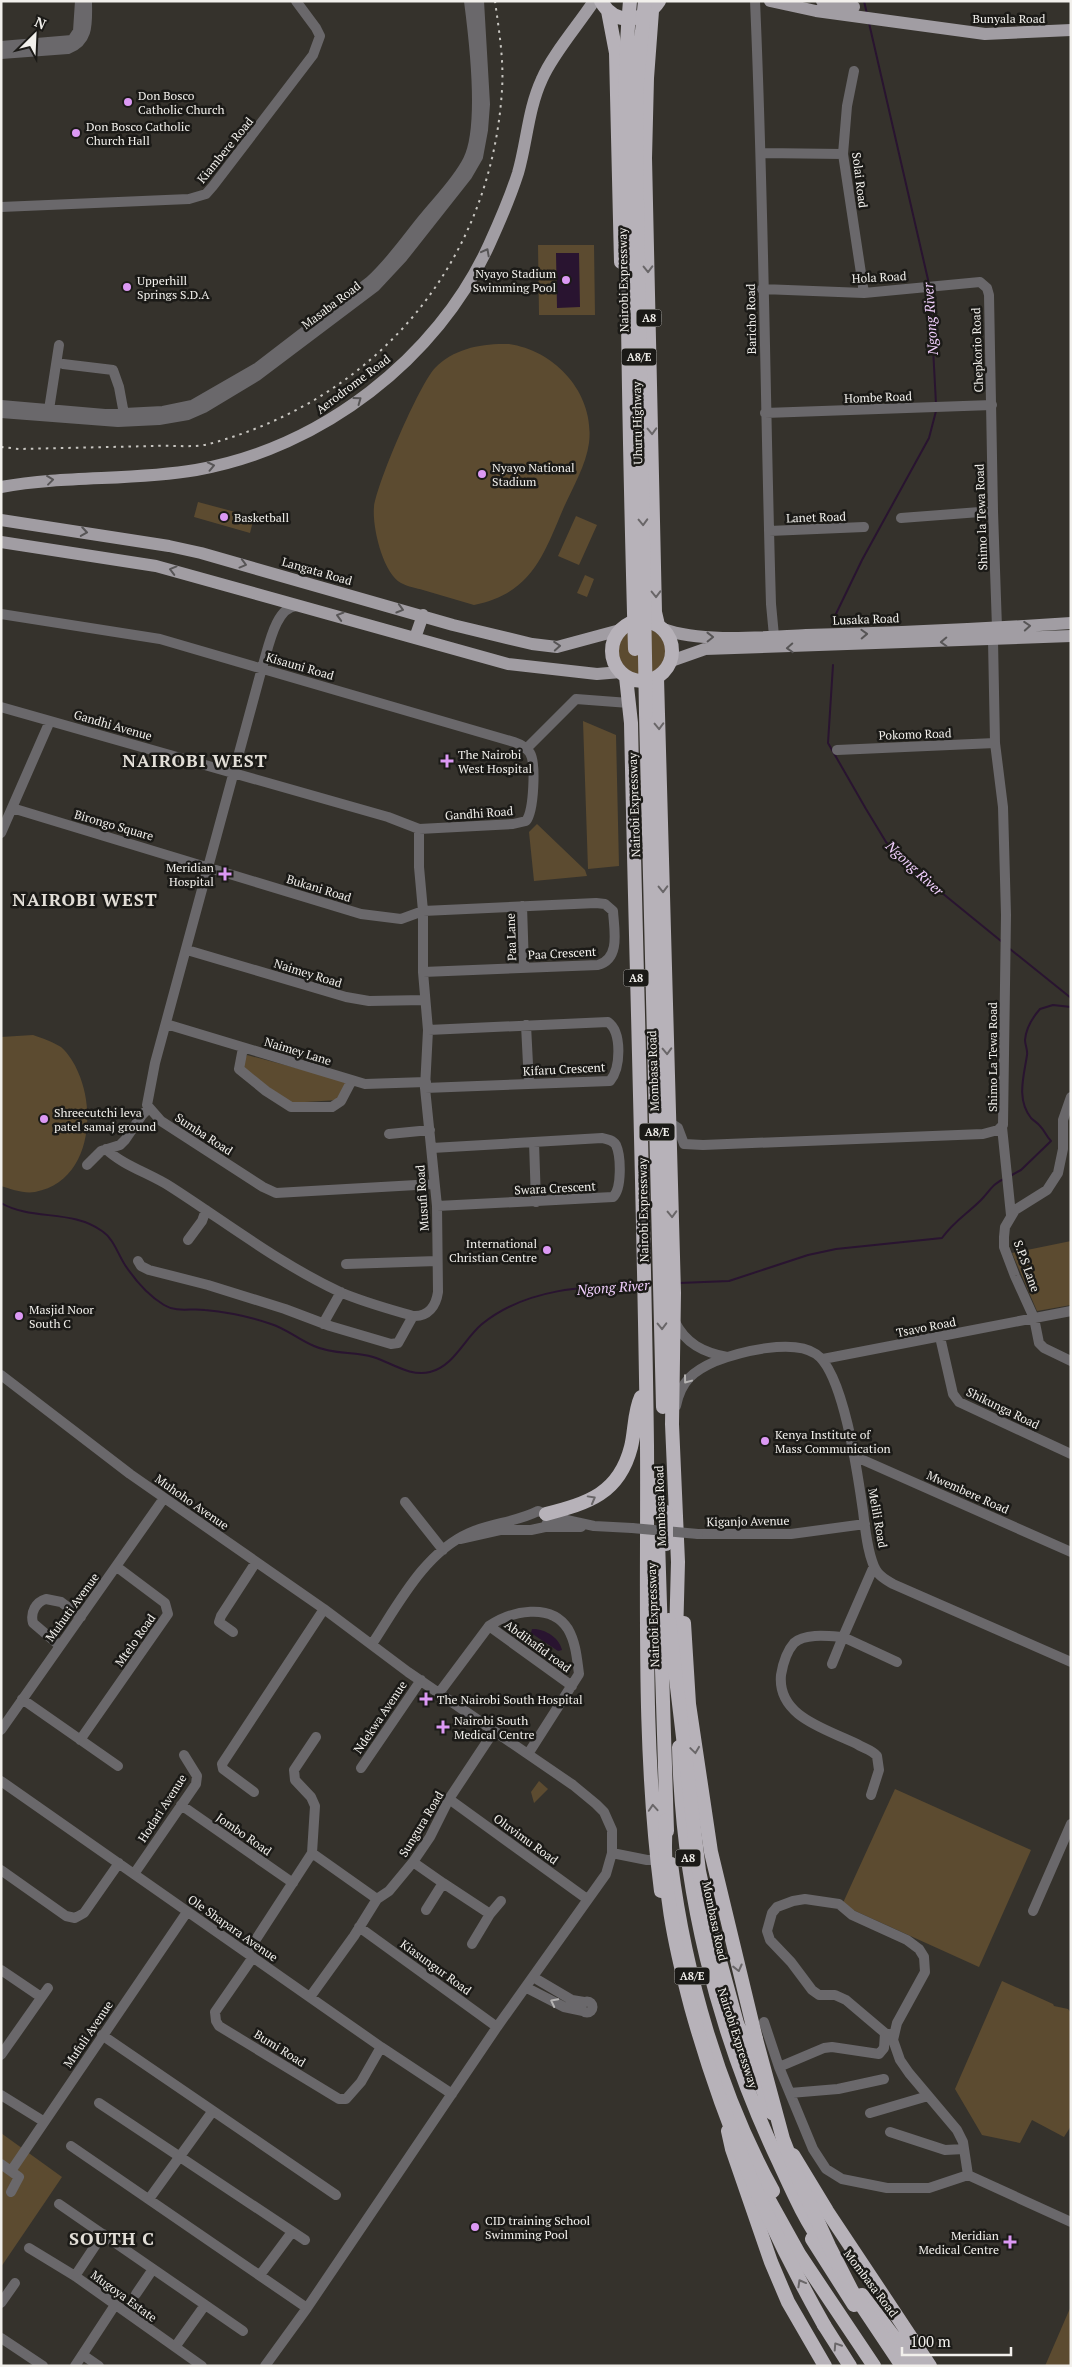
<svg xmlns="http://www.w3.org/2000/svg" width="1072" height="2367" font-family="'PT Serif',serif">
	<rect width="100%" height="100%" fill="#35322c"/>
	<path fill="#5c4b30" d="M538 245H594L595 315H539Z
		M509 344C556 351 595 394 589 443 586 465 573 487 564 507 543 556 532 593 474 605 457 600 440 595 423 590 417 588 408 587 401 583 383 573 372 527 374 507 377 483 419 385 435 368 454 348 483 343 509 344Z
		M198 502 254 517 250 533 194 517Z
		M576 516 597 525 579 565 558 556Z
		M585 575 594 579 587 597 577 593Z
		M618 652a24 24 0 1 1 48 0a24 24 0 1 1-48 0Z
		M583 721 616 735 619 866 588 869Z
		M537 824 585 870 587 876 534 881 529 832Z
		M33 1035C42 1038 53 1042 61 1047 68 1053 75 1064 78 1072 97 1114 89 1182 35 1192 24 1194 11 1189 1 1186V1037Z
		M247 1055 330 1077 352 1080 338 1100 289 1103 241 1066Z
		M1071 1241V1305L1037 1311 1012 1253Z
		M539 1781 548 1789 534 1803 531 1792Z
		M895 1789 1031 1850 979 1967 842 1905Z
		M1002 1981 1053 2004 1054 2006 1068 2009 1071 2013V2126L1064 2137 1032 2120 1020 2143 982 2135 955 2089Z
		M1 2133 62 2177 1 2267Z
		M1071 2306V2366H1045Z"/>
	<path fill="#291430" d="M556 253H579L580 307 557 308Z
		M532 1629C544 1628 560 1638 562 1650L558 1651 531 1633Z"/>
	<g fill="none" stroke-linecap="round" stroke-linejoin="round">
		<path stroke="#291430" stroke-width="2" d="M864 1 867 14
			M869 23 929 284
			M930 291 936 404
			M833 620 862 560 929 438 936 411
			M833 665 828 743 866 809 886 842 904 862 1001 941
			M1010 949 1071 998
			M1010 1176 1021 1170 1051 1141C1046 1136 1045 1131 1040 1126 1038 1123 1034 1121 1031 1118 1016 1099 1024 1076 1027 1055 1028 1050 1025 1045 1025 1040 1026 1028 1033 1017 1040 1009L1053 1005 1071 1007
			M1 1203C32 1221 72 1209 102 1231 113 1238 118 1254 125 1265 135 1280 149 1296 164 1305 177 1313 191 1308 205 1310 226 1312 251 1317 271 1324 287 1329 299 1340 314 1346 333 1355 355 1351 373 1357 392 1363 410 1377 430 1372 454 1366 464 1339 482 1324 526 1288 586 1286 640 1285
			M679 1283 729 1281 808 1255 836 1249 942 1238C955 1220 966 1215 981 1200 989 1192 993 1183 1004 1179"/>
		<path stroke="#6a686b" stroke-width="10" d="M755 1C764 202 765 403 771 604L774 636
			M1 46 72 40 78 31 80 1
			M1 54 68 49C90 41 87 21 87 1
			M854 71 847 106 843 154 864 293
			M762 153 843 154
			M1 207 189 199 206 194 213 186 313 55 320 36 316 28 296 1
			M762 289 864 293 980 282 987 288 989 295 993 511 997 628
			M63 364 113 370 119 387 124 414
			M1 405 105 414 163 411 192 405 258 367 370 281C390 263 405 241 422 220 437 201 457 182 468 160 485 126 474 39 469 1
			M1 413 118 422 159 420 188 415 204 408 257 376 375 287 403 257 467 176 478 157 483 130 485 104 479 1
			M765 413 992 405
			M48 416 59 345
			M901 518 993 511
			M769 531 864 527
			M298 606C275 605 268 650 262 668L155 1063 147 1105 161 1121 263 1187 276 1193 434 1184
			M1 614 160 639 514 742C520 744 526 747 530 753 536 763 534 811 526 821L513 824 419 829 388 817 1 707
			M526 749 576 699 629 703
			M837 750 995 743
			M12 808 361 914 401 919 423 911 596 903 605 904 613 911C614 929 621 959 598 965L423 972
			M1 833 50 721
			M522 906 524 967
			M187 950 346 997 369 1001 425 1000
			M166 1024 365 1084 426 1082
			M526 1025 529 1084
			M243 1048 239 1069 266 1091 291 1107H332L341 1101 352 1080
			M425 1088 610 1081C621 1068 622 1032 608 1022L428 1030
			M1071 1097 1063 1120V1149L1058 1173 1047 1190 1015 1210 1005 1227 1004 1237V1247L1015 1276 1034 1318 1039 1343 1044 1348 1071 1361
			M669 1122 678 1128 684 1144 703 1145 983 1134 998 1130 1003 1125 1006 915 1003 807 995 743 993 640
			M1002 1127 1011 1215
			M389 1134 430 1130
			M534 1142 536 1202
			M432 1148 602 1138C607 1139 613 1140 616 1145 621 1156 622 1189 613 1197L437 1206
			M106 1149C122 1165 151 1174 171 1187 227 1223 280 1264 340 1292 363 1302 389 1309 413 1316 428 1317 436 1306 438 1292L437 1206 425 1088 428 1030 423 972V911L419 867V829
			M87 1165 101 1151 120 1145 125 1140 142 1115 149 1108
			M188 1240 202 1221 206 1210
			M138 1261 141 1266 149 1270 208 1285 285 1309 330 1326 391 1344 398 1343 413 1316
			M346 1264 437 1261
			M675 1322C686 1344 703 1352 727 1357
			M323 1324 341 1292
			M940 1337 953 1394 959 1402 1071 1454
			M823 1359 1071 1311
			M1 1375 130 1474 324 1609 408 1672 573 1785 596 1804 604 1812 612 1830V1853L606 1874 497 2027 307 2308 265 2366
			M676 1406C681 1381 693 1371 716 1361 740 1352 793 1338 816 1354 844 1373 858 1476 863 1511 865 1527 868 1561 878 1573 882 1578 888 1581 893 1584L1071 1662
			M854 1456 1071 1552
			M405 1502 443 1550
			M548 1516 594 1526 632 1528
			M545 1527H581
			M698 1534H791L865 1524
			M489 1626 572 1686
			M233 1632 219 1622 221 1616 256 1562
			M372 1644C398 1605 424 1553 469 1533 491 1523 517 1522 538 1511L546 1514 549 1519 545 1527 531 1530H500L460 1539
			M60 1646 33 1623C30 1612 36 1602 46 1599L61 1602 81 1617
			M832 1664 843 1637 897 1662
			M439 1693 489 1626C511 1611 551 1602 568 1629 576 1643 577 1659 579 1674L528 1754
			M22 1699 118 1766
			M1 1730 164 1498
			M80 1740 168 1614 165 1603 117 1567
			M361 1768 421 1680
			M1 1781 381 2047 452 2094
			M254 1792 223 1769 222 1764 324 1609
			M871 1795 879 1770 877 1756C872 1750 863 1748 857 1744 827 1729 777 1717 781 1675 783 1663 786 1652 794 1643 805 1633 829 1636 843 1637L874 1566
			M449 1799 587 1899
			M181 1805 293 1883
			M312 1853 377 1899
			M612 1853 647 1860H658
			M413 1862 443 1883 426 1910
			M1 1870 66 1916 75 1918 84 1913 119 1863
			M134 1874 196 1784 197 1776 184 1755
			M443 1883 490 1914 472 1944
			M1033 1911 1071 1824
			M490 1914 501 1901
			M359 1927 497 2027
			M247 1953 312 1853 315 1806 311 1797 295 1780 294 1770 316 1737
			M253 1957 215 2012 216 2021 219 2026 339 2099H346L361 2082 381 2047
			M1 1970 41 1997
			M533 1977 572 2000 584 2002
			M527 1988 564 2007 583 2011
			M310 1997 354 1936 377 1899 389 1891 413 1862 430 1837 449 1799 494 1731
			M581.5 2007a5.5 5.5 0 1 1 11 0a5.5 5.5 0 1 1-11 0Z
			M764 2022 779 2067 813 2149 826 2169 842 2179 887 2188H929L968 2175 963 2142 957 2130 909 2073 900 2060 893 2040 897 2023 925 1972 924 1957 919 1949 907 1940 852 1915 839 1904 805 1899 793 1901 777 1907 772 1913 767 1931 770 1940 791 1962 812 1990 819 1995H835L846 2000 885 2033 893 2035
			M102 2035 336 2195
			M1 2055 48 1988
			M779 2067 824 2048 832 2047 879 2054 884 2048 885 2033
			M790 2093 838 2089 884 2079
			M1 2095 43 2121
			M99 2103 305 2240
			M870 2113 928 2096
			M890 2132 945 2150 964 2149
			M71 2146 307 2308
			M1 2164 19 2177 11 2192
			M11 2171 187 1912
			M968 2175 1071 2222
			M149 2199 212 2112
			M59 2204 243 2331
			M29 2248 75 2276 202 2366
			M260 2275 292 2232
			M75 2276 103 2234
			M136 2294 153 2269
			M1 2303 15 2283
			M1 2338 43 2366
			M175 2347 205 2305
			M83 2355 99 2366
			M75 2366 115 2305"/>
		<path stroke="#a19da3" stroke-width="12" d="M770 1 816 11 985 34 1071 30
			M822 1 854 7
			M1 487C66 475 132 481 196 470 321 448 437 359 489 245 500 221 510 198 518 173 527 142 528 109 542 79 552 55 579 24 594 1
			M1 520 169 546 201 553 453 625 532 644 557 647 620 630
			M1 542 156 566 508 664 597 674 621 672
			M663 629C702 643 763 637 806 635 894 633 982 629 1071 623
			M415 638 423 615
			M671 661 705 649 1071 636"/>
		<path stroke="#b7b2b9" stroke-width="14" d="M601 1C614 26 645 23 659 1
			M608 11 616 53 621 262
			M652 11 647 78 645 158 655 612 658 625
			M612 651a30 30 0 1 1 60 0a30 30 0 1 1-60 0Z
			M626 677 631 723C636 963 644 1204 647 1445 648 1594 642 1743 661 1891
			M657 678 674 1293 672 1424 678 1562 676 1638
			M646 713 663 1407
			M656 1485 657 1512
			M546 1514C588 1503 619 1494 631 1447 635 1431 634 1412 641 1397
			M658 1540 667 1831
			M684 1623 689 1704 711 1852 756 2039
			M679 1747C682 1889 717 2031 778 2160 791 2188 805 2221 824 2246
			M671 1864C685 1974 719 2093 773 2191
			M711 1928 737 2023 772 2113
			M728 2131 732 2149 771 2262 788 2302 825 2366
			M793 2155 827 2211 930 2366
			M759 2182 799 2254 874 2366
			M812 2239 854 2305
			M862 2295 916 2366
			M824 2325 850 2366"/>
		<path stroke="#c8c6c1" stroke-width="2" stroke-dasharray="2.5 5" stroke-linecap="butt" d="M1 447 19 449C64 448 110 447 155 446 172 445 193 448 209 444 376 399 491 264 502 90 504 60 499 31 495 1"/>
		<path stroke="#6a686b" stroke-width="10" d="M632 1528 698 1534"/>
		<path stroke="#b7b2b9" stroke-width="14" d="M630 1C623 75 626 150 627 225 628 366 631 508 635 649
			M645 1 637 82 636 143 646 713
			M666 1512V1544
			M669 1620 699 1871 711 1928
			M666 1820C661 1884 675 1946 691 2007 723 2122 766 2222 824 2325
			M756 2039 783 2139 799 2180 829 2246 852 2291 902 2366"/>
	</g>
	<defs><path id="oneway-chevron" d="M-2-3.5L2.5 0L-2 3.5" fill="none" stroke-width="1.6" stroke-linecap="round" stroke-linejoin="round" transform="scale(1.25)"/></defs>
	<g stroke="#575556">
		<use href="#oneway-chevron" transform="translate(486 252) rotate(-62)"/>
		<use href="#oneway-chevron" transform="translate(358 400) rotate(-36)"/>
		<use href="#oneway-chevron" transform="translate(211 466) rotate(-12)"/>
		<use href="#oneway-chevron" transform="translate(50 480) rotate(-7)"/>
		<use href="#oneway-chevron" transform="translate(84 532) rotate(9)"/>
		<use href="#oneway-chevron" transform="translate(243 564) rotate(15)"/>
		<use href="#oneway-chevron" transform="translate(173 570) rotate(-165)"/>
		<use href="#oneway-chevron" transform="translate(400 609) rotate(16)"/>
		<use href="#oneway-chevron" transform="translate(340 616) rotate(-164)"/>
		<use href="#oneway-chevron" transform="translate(1027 626) rotate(-4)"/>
		<use href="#oneway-chevron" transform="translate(864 634) rotate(-2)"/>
		<use href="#oneway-chevron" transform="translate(710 637) rotate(-1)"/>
		<use href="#oneway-chevron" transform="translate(944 642) rotate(178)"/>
		<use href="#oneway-chevron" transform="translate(557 646) rotate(-4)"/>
		<use href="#oneway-chevron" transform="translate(790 648) rotate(177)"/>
	</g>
	<g stroke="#696668">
		<use href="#oneway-chevron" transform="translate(648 269) rotate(89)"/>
		<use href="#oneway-chevron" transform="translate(652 431) rotate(88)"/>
		<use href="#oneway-chevron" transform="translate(643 522) rotate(88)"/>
		<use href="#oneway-chevron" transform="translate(656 594) rotate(89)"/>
		<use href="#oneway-chevron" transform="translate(659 726) rotate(88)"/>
		<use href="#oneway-chevron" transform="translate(663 889) rotate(89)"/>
		<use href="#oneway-chevron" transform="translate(667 1051) rotate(88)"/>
		<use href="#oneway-chevron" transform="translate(672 1214) rotate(88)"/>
		<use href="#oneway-chevron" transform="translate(662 1326) rotate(89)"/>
		<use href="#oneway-chevron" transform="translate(592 1499) rotate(-29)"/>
		<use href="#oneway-chevron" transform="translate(695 1750) rotate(82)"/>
		<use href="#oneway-chevron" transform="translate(653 1808) rotate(-94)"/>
		<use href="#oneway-chevron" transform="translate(738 1968) rotate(76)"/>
		<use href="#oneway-chevron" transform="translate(801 2283) rotate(-119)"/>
		<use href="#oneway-chevron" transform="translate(837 2346) rotate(-123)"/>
	</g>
	<g stroke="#b5b3b2">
		<use href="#oneway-chevron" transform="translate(687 1380) rotate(127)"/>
		<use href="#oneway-chevron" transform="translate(554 2002) rotate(-153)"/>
	</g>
	<g fill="#dc99f4" stroke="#1b1a17" stroke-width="2">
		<circle cx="128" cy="102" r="5"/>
		<circle cx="76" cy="133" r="5"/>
		<circle cx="566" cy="280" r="5"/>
		<circle cx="127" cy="287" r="5"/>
		<circle cx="482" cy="474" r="5"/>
		<circle cx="224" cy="517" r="5"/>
		<path d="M444.5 753.5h5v5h5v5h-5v5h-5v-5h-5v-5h5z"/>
		<path d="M222.5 866.5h5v5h5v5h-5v5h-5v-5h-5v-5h5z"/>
		<circle cx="44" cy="1119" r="5"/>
		<circle cx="547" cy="1250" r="5"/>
		<circle cx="19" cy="1316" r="5"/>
		<circle cx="765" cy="1441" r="5"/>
		<path d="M423.5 1691.5h5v5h5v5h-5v5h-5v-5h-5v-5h5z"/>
		<path d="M440.5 1719.5h5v5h5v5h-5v5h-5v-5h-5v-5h5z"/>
		<circle cx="475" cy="2227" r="5"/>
		<path d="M1007.5 2234.5h5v5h5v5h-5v5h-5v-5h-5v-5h5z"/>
	</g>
	<g text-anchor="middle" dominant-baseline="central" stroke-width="5" stroke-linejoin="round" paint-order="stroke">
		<g fill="#1b1a17" stroke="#b2b0ac" stroke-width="1">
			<rect x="636.5" y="309.5" width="25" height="17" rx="4"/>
			<rect x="621.5" y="348.5" width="35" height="17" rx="4"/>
			<rect x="623.5" y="969.5" width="25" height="17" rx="4"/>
			<rect x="639.5" y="1123.5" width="35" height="17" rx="4"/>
			<rect x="675.5" y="1849.5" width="25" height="17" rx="4"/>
			<rect x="674.5" y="1967.5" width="35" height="17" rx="4"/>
		</g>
		<g font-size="11" font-weight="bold" fill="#f2f0ec">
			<text x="649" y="318">A8</text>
			<text x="639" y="357">A8/E</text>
			<text x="636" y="978">A8</text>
			<text x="657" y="1132">A8/E</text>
			<text x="688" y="1858">A8</text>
			<text x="692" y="1976">A8/E</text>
		</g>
		<g font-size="12" fill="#f2f0ec" stroke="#1b1a17">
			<text x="1009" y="18">Bunyala Road</text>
			<text transform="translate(225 150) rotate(-51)">Kiambere Road</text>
			<text transform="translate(860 180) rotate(83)">Solai Road</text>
			<text transform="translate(879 277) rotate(-3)">Hola Road</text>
			<text transform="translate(623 280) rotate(-91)">Nairobi Expressway</text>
			<text transform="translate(331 305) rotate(-37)">Masaba Road</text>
			<text transform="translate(751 319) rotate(-91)">Baricho Road</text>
			<text transform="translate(977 350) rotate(-92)">Chepkorio Road</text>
			<text transform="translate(353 384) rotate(-37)">Aerodrome Road</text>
			<text transform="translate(878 397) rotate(-2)">Hombe Road</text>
			<text transform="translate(637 423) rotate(-91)">Uhuru Highway</text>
			<text transform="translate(816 517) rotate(-2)">Lanet Road</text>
			<text transform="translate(981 517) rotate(-92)">Shimo la Tewa Road</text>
			<text transform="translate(317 571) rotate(16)">Langata Road</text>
			<text transform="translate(866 619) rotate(-2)">Lusaka Road</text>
			<text transform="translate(300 666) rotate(16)">Kisauni Road</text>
			<text transform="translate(113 725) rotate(16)">Gandhi Avenue</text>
			<text transform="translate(915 734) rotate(-2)">Pokomo Road</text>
			<text transform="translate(634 805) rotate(-92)">Nairobi Expressway</text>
			<text transform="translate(479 813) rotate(-4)">Gandhi Road</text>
			<text transform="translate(114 825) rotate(16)">Birongo Square</text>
			<text transform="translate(319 888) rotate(17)">Bukani Road</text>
			<text transform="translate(511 937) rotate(-92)">Paa Lane</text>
			<text transform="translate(562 953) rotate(-3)">Paa Crescent</text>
			<text transform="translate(308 973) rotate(17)">Naimey Road</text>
			<text transform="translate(298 1051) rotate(17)">Naimey Lane</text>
			<text transform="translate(992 1057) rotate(-90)">Shimo La Tewa Road</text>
			<text transform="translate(564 1069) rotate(-3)">Kifaru Crescent</text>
			<text transform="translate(653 1071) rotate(-92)">Mombasa Road</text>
			<text transform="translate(204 1134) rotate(33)">Sumba Road</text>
			<text transform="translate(555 1188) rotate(-3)">Swara Crescent</text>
			<text transform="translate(422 1198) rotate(-94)">Musufi Road</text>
			<text transform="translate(643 1210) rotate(-91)">Nairobi Expressway</text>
			<text transform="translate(1027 1266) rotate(70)">S.P.S Lane</text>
			<text transform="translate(926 1327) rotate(-11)">Tsavo Road</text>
			<text transform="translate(1003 1408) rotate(26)">Shikunga Road</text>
			<text transform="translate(968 1492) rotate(24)">Mwembere Road</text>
			<text transform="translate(192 1502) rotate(35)">Muhoho Avenue</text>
			<text transform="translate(660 1506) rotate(-92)">Mombasa Road</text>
			<text transform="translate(878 1518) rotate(80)">Melili Road</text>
			<text transform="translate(748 1521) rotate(-1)">Kiganjo Avenue</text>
			<text transform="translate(72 1607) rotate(-54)">Muhuti Avenue</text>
			<text transform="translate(653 1615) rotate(-92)">Nairobi Expressway</text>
			<text transform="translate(135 1640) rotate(-55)">Mtelo Road</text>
			<text transform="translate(538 1646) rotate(36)">Abdihafid road</text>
			<text transform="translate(380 1717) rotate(-56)">Ndekwa Avenue</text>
			<text transform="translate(162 1808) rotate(-57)">Hodari Avenue</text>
			<text transform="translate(421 1824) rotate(-59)">Sungura Road</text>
			<text transform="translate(244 1834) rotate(35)">Jombo Road</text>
			<text transform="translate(526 1839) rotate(36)">Oluvimu Road</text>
			<text transform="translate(715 1921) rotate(78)">Mombasa Road</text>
			<text transform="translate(233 1928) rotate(35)">Ole Shapara Avenue</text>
			<text transform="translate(436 1967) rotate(36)">Kiasungur Road</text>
			<text transform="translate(88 2034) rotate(-56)">Mufuli Avenue</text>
			<text transform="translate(738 2038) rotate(72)">Nairobi Expressway</text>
			<text transform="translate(280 2048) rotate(32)">Bumi Road</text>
			<text transform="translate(871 2283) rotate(53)">Mombasa Road</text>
			<text transform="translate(124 2296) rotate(36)">Mugoya Estate</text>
		</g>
		<g font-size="12" fill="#f2f0ec" stroke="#1b1a17" text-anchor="start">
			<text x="138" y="95">Don Bosco<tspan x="138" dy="14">Catholic Church</tspan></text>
			<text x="86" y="126">Don Bosco Catholic<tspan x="86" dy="14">Church Hall</tspan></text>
			<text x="556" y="273" text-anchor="end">Nyayo Stadium<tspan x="556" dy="14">Swimming Pool</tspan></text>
			<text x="137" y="280">Upperhill<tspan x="137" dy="14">Springs S.D.A</tspan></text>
			<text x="492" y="467">Nyayo National<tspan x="492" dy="14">Stadium</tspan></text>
			<text x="234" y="517">Basketball</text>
			<text x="458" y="754">The Nairobi<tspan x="458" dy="14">West Hospital</tspan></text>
			<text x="214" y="867" text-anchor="end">Meridian<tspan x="214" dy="14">Hospital</tspan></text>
			<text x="54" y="1112">Shreecutchi leva<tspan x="54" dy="14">patel samaj ground</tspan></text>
			<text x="537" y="1243" text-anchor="end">International<tspan x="537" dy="14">Christian Centre</tspan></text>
			<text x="29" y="1309">Masjid Noor<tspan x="29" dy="14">South C</tspan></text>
			<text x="775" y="1434">Kenya Institute of<tspan x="775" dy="14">Mass Communication</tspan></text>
			<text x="437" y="1699">The Nairobi South Hospital</text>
			<text x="454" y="1720">Nairobi South<tspan x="454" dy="14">Medical Centre</tspan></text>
			<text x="485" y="2220">CID training School<tspan x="485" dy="14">Swimming Pool</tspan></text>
			<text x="999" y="2235" text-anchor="end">Meridian<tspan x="999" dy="14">Medical Centre</tspan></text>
		</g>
		<g font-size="14" font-style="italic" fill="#f2d0fe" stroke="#1b1a17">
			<text transform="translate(930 319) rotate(-94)">Ngong River</text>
			<text transform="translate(915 868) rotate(43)">Ngong River</text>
			<text transform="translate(613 1287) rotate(-4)">Ngong River</text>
		</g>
		<g font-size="18" font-weight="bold" letter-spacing="1" fill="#e2ded7" stroke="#1b1a17">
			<text x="195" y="760">NAIROBI WEST</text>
			<text x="85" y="899">NAIROBI WEST</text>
			<text x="112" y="2238">SOUTH C</text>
		</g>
	</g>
	<rect width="1072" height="2367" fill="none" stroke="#f2f0ec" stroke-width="5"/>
	<g transform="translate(35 35) rotate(24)" stroke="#1b1a17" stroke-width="4" paint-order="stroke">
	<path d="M0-4L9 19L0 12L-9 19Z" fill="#f2f0ec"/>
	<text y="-8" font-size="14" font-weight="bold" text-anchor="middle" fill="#f2f0ec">N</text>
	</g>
	<path d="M902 2347v8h109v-8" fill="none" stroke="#f2f0ec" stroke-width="2.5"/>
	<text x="910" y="2347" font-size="15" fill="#f2f0ec" stroke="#1b1a17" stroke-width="4" paint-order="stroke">100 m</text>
</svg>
